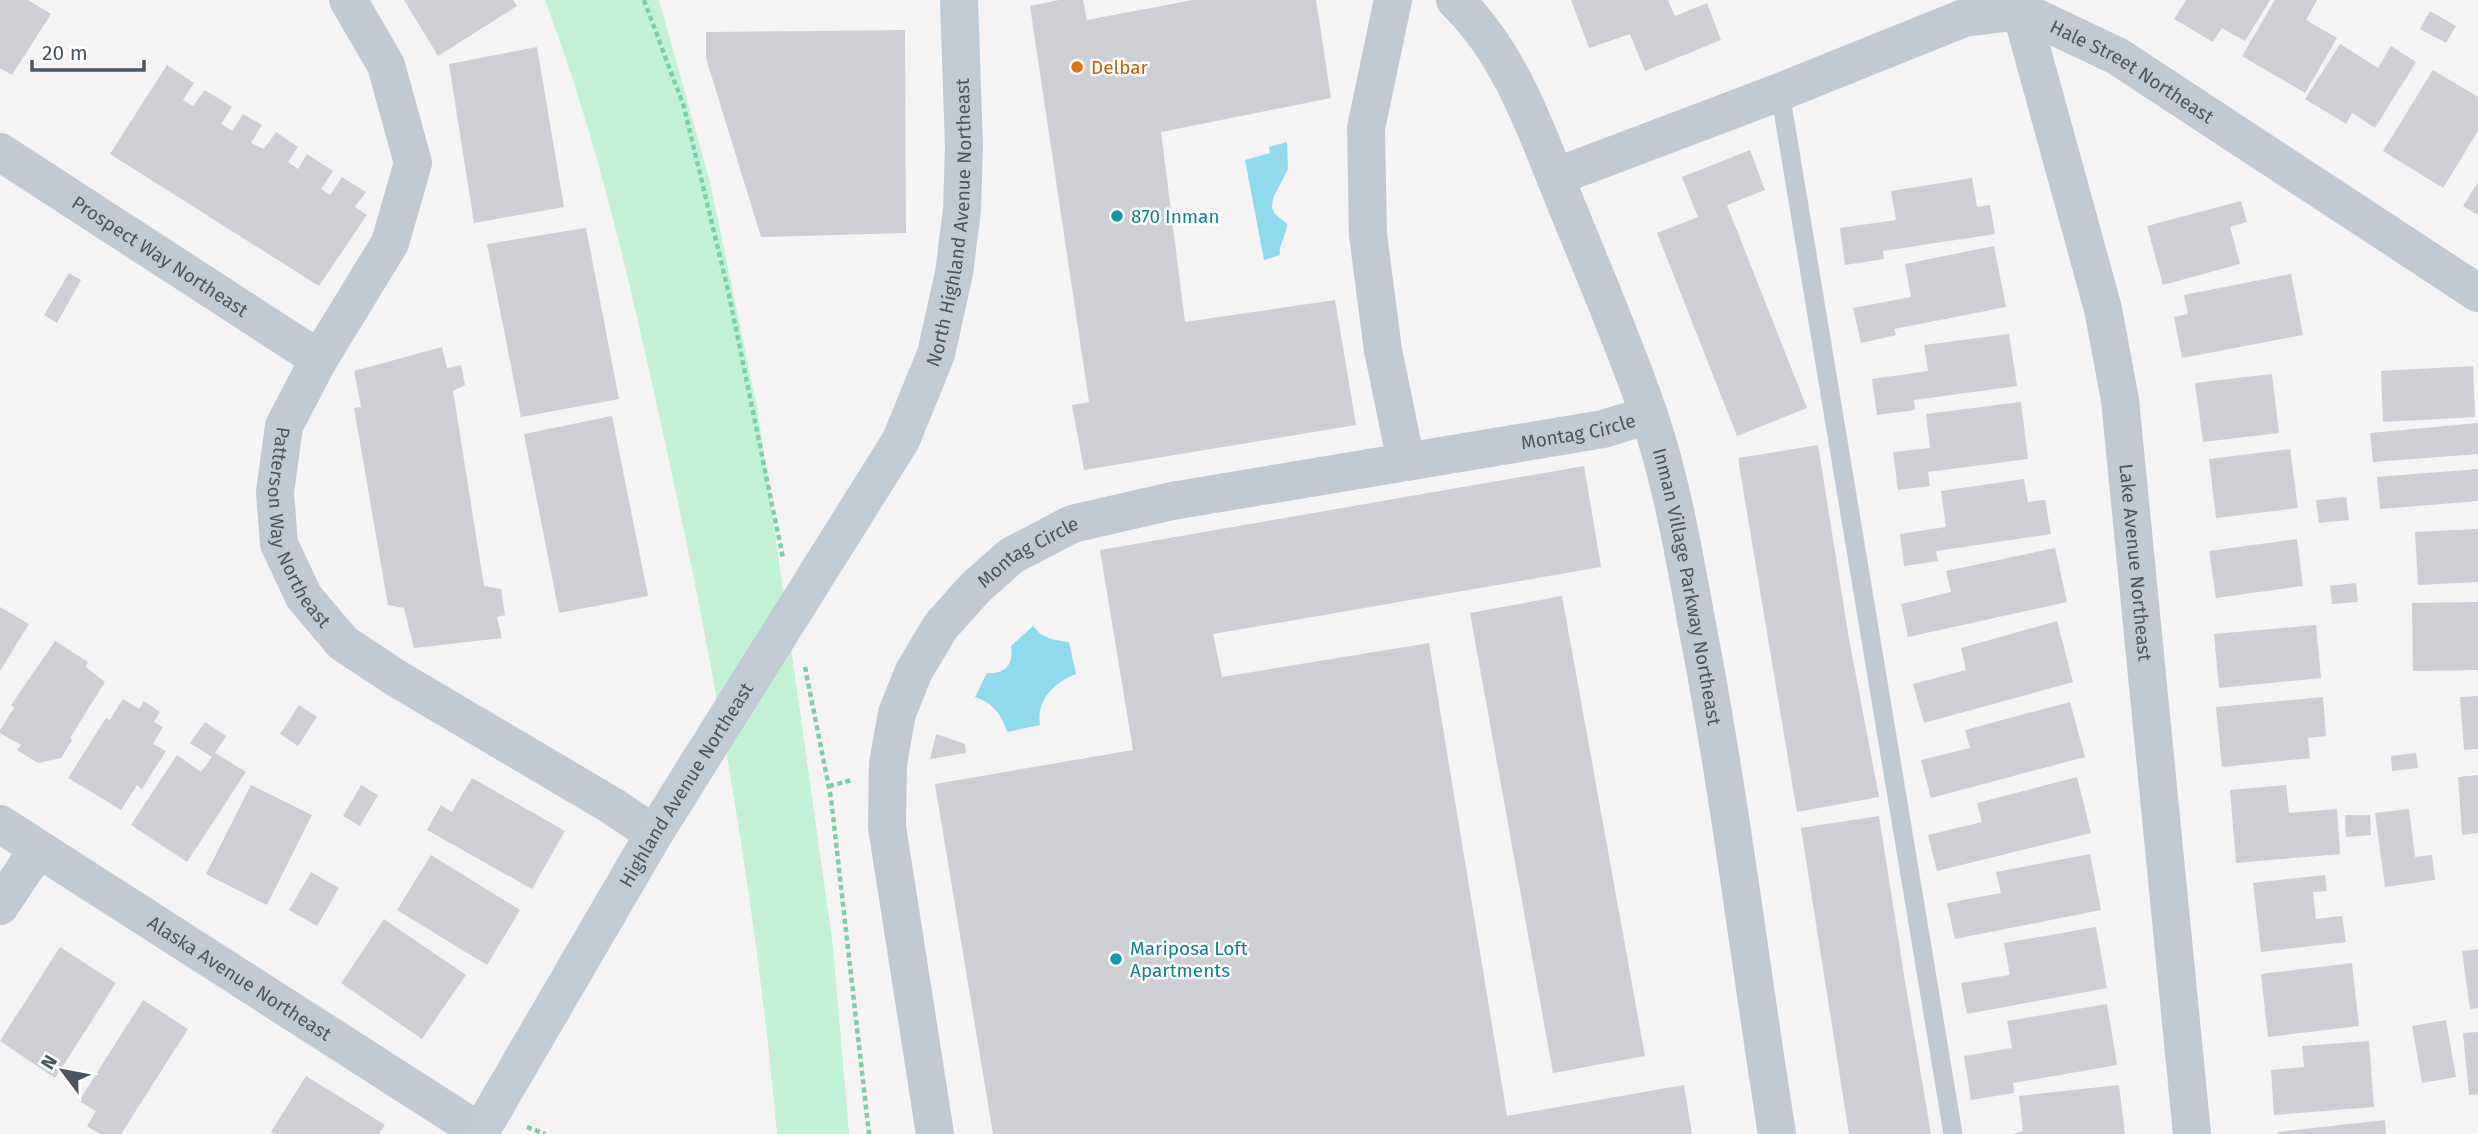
<svg xmlns="http://www.w3.org/2000/svg" width="2478" height="1134" font-family="'Fira Sans',sans-serif">
	<rect width="100%" height="100%" fill="#f5f3f3"/>
	<path fill="#c3f1d5" d="M545 0H659L710 182 758 412 833 947 849 1134H777C756 898 714 663 663 433 631 287 598 140 545 0Z"/>
	<path fill="#90daee" d="M1287 142 1288 169 1273 198 1272 208 1275 214 1287 224C1287 236 1278 244 1280 255L1264 260 1245 160 1270 153 1269 147Z
		M1033 626C1043 639 1054 640 1069 642L1076 674C1054 682 1036 701 1040 725L1007 732C1002 715 992 702 975 697L987 673C1005 675 1014 664 1011 646Z"/>
	<path fill="#cdcfd5" d="M0 0H28L51 14 12 75 0 68Z
		M404 0H513L517 6 438 56Z
		M1059 0H1083L1087 20 1193 0H1316L1331 98 1161 132 1185 322 1335 300 1356 425 1084 470 1072 405 1089 402 1030 6Z
		M1571 0H1668L1675 16 1707 3 1721 40 1645 71 1630 34 1589 48Z
		M2186 0H2270L2245 41 2222 28 2213 42 2174 19Z
		M2275 0H2317L2306 20 2337 38 2305 93 2242 56Z
		M2430 11 2456 26 2446 43 2420 29Z
		M905 30 906 233 761 237 706 58V32Z
		M2340 44 2378 68 2391 46 2416 62 2375 128 2352 113 2346 124 2305 99Z
		M537 47 564 207 474 223 449 64Z
		M167 65 194 83 183 100 193 106 205 90 232 107 221 124 232 131 243 114 262 125 251 143 264 149 276 132 298 147 288 162 298 169 307 154 333 171 321 189 330 195 342 177 366 192 355 207 367 215 319 286 110 154Z
		M2433 70 2478 97V131L2443 188 2383 151Z
		M1750 150 1765 190 1727 205 1807 408 1737 436 1657 233 1698 217 1682 177Z
		M1972 178 1977 207 1990 205 1995 234 1883 251 1884 259 1845 265 1840 228 1896 220 1891 191Z
		M2478 182V215L2463 206Z
		M2241 201 2247 222 2230 227 2240 264 2163 285 2147 226Z
		M586 228 619 399 521 417 487 244Z
		M1994 246 2006 307 1894 329 1896 335 1861 343 1853 308 1911 297 1905 264Z
		M69 273 81 280 57 323 44 315Z
		M2291 274 2303 335 2182 358 2174 317 2188 314 2184 295Z
		M2009 334 2017 386 1914 400 1915 410 1877 415 1872 379 1928 371 1924 345Z
		M442 347 447 368 461 365 465 385 453 391 484 586 501 589 505 615 497 617 502 638 414 648 404 608 388 605 354 408 361 407 354 371Z
		M2473 366 2475 417 2383 422 2381 371Z
		M2272 374 2279 433 2203 442 2195 383Z
		M2021 402 2028 459 1928 472 1930 486 1898 490 1893 452 1930 448 1926 414Z
		M612 416 648 596 559 613 524 434Z
		M2478 423V454L2373 462 2370 433Z
		M1818 445 1849 639 1879 797 1797 812 1738 458Z
		M2290 449 2298 508 2216 518 2209 459Z
		M1584 466 1601 567 1213 634 1222 677 1429 643 1507 1116 1684 1085 1692 1134H993L935 784 1133 750 1100 550Z
		M2478 469V501L2380 509 2377 477Z
		M2024 479 2028 502 2045 500 2051 534 1936 551 1938 561 1904 566 1900 534 1946 527 1941 491Z
		M2346 497 2349 520 2319 523 2316 500Z
		M2478 529V582L2418 585 2415 532Z
		M2297 539 2303 586 2216 598 2209 551Z
		M2055 548 2067 602 1908 637 1901 604 1951 592 1946 571Z
		M2356 583 2358 602 2332 604 2330 586Z
		M1562 596 1645 1056 1553 1073 1470 613Z
		M2478 602V670L2413 671 2412 603Z
		M0 607 29 624 0 671Z
		M2057 621 2073 682 1924 723 1913 684 1966 670 1961 648Z
		M2316 625 2321 678 2219 688 2214 634Z
		M55 641 88 662 86 667 105 682 70 738 72 740 61 758 38 763 17 750 21 745 0 733V730L14 708 11 705Z
		M2478 696V749L2464 750 2460 697Z
		M2323 697 2326 736 2308 738 2310 758 2222 767 2216 707Z
		M123 699 139 709 144 701 160 712 154 722 163 727 153 744 166 751 142 789 137 785 121 810 68 778 106 718 110 720Z
		M2070 702 2085 757 1931 798 1921 760 1970 748 1965 730Z
		M299 705 317 717 298 746 280 734Z
		M205 722 226 736 215 753 246 772 187 862 131 825 177 755 201 772 212 757 190 743Z
		M936 734 965 744 966 753 930 759Z
		M2416 753 2418 768 2392 771 2391 756Z
		M2478 775V833L2462 835 2458 777Z
		M2077 777 2091 833 1937 871 1928 835 1982 822 1977 803Z
		M472 778 565 831 532 889 427 830 441 805 452 812Z
		M251 785 312 815 267 905 206 874Z
		M361 785 378 795 360 826 343 816Z
		M2286 785 2289 813 2337 809 2340 854 2236 863 2230 790Z
		M2409 809 2415 857 2432 855 2435 880 2385 887 2375 813Z
		M2345 815H2370L2371 835 2346 837Z
		M1879 816 1904 975 1931 1134H1849L1801 828Z
		M2090 854 2101 910 1955 939 1947 903 2001 893 1996 872Z
		M431 855 520 910 487 965 397 910Z
		M311 872 339 888 317 926 289 910Z
		M2325 875 2327 891 2313 892 2316 919 2342 916 2346 942 2261 952 2253 883Z
		M384 919 466 975 422 1039 341 983Z
		M2096 927 2107 988 1967 1014 1961 983 2010 975 2004 943Z
		M60 947 116 983 55 1078 0 1041Z
		M2478 949V1008L2470 1009 2462 951Z
		M2352 963 2359 1026 2268 1037 2261 974Z
		M143 1000 188 1029 121 1134H100L87 1126 96 1111 79 1101Z
		M2107 1004 2117 1065 2013 1083 2014 1093 1971 1100 1964 1056 2012 1048 2007 1021Z
		M2446 1020 2456 1077 2422 1083 2412 1026Z
		M2478 1032V1094L2469 1095 2463 1033Z
		M2369 1041 2374 1107 2274 1115 2271 1070 2304 1067 2302 1046Z
		M306 1076 385 1125 379 1134H274L271 1132Z
		M2119 1085 2125 1134H2012L2023 1131 2019 1096Z
		M2385 1120 2386 1134H2278V1132Z"/>
	<g fill="none" stroke-linecap="round" stroke-linejoin="round">
		<path stroke="#7ad0a6" stroke-width="4.5" stroke-dasharray="5 3.5" stroke-linecap="butt" d="M644 0 684 107 728 290 783 558
			M805 667 831 798 869 1134
			M829 786 852 780
			M527 1127 545 1134"/>
		<path stroke="#c1cad2" stroke-width="19" d="M1780 92 1953 1134"/>
		<g stroke="#c1cad2" stroke-width="38">
			<path id="s1" d="M348 0 386 65 413 163 390 243 319 359 284 426 275 492 279 544 304 597 343 643 396 678 614 807 654 834"/>
			<path d="M1393 0 1366 128 1368 235 1383 350 1406 462"/>
			<path id="s2" d="M1455 0C1514 57 1539 139 1570 214 1597 280 1626 348 1649 415 1672 483 1684 555 1697 625 1730 794 1750 965 1777 1134"/>
			<path id="s3" d="M2018 0 2103 309 2120 400 2192 1134"/>
			<path id="s4" d="M0 152 319 359"/>
			<path id="s5" d="M1555 177 1780 92 1964 18 2022 11 2117 56 2478 293"/>
			<path id="s6" d="M0 824 480 1132"/>
			<path d="M0 906 38 849"/>
			<path id="s7" d="M935 1134 887 827 888 764 897 713 914 671 941 626 975 588 1011 556 1072 524 1172 501 1603 429 1649 415"/>
		</g>
		<path stroke="#c1cbd6" stroke-width="38" id="s8" d="M479 1134 654 834 901 440 936 354 954 273 962 210 964 146 959 0"/>
	</g>
	<circle fill="#e8710a" stroke="#fff" stroke-width="2.5" cx="1077" cy="67" r="7"/>
	<g fill="#0f9aa8" stroke="#fff" stroke-width="2.5">
		<circle cx="1117" cy="216" r="7"/>
		<circle cx="1116" cy="959" r="7"/>
	</g>
	<g text-anchor="middle" dominant-baseline="central" stroke-width="5" stroke-linejoin="round" paint-order="stroke">
		<g font-size="19" fill="#c56008" stroke="#fff" text-anchor="start">
			<text x="1091" y="67">Delbar</text>
		</g>
		<g font-size="19" fill="#4a5661" stroke="#fff">
			<text stroke="none"><textPath href="#s5" startOffset="623">Hale Street Northeast</textPath></text>
			<text stroke="none"><textPath href="#s8" startOffset="1038">North Highland Avenue Northeast</textPath></text>
			<text stroke="none"><textPath href="#s4" startOffset="191">Prospect Way Northeast</textPath></text>
			<text stroke="none"><textPath href="#s7" startOffset="1206">Montag Circle</textPath></text>
			<text stroke="none"><textPath href="#s1" startOffset="579">Patterson Way Northeast</textPath></text>
			<text stroke="none"><textPath href="#s7" startOffset="639">Montag Circle</textPath></text>
			<text stroke="none"><textPath href="#s3" startOffset="576">Lake Avenue Northeast</textPath></text>
			<text stroke="none"><textPath href="#s2" startOffset="637">Inman Village Parkway Northeast</textPath></text>
			<text stroke="none"><textPath href="#s8" startOffset="406">Highland Avenue Northeast</textPath></text>
			<text stroke="none"><textPath href="#s6" startOffset="285">Alaska Avenue Northeast</textPath></text>
		</g>
		<g font-size="19" fill="#0d838f" stroke="#fff" text-anchor="start">
			<text x="1131" y="216">870 Inman</text>
			<text x="1130" y="948">Mariposa Loft<tspan x="1130" dy="22">Apartments</tspan></text>
		</g>
	</g>
	<g transform="translate(63 1071) rotate(302)" stroke="#ffffff" stroke-width="5" paint-order="stroke">
	<path d="M0-5L12 26L0 18L-12 26Z" fill="#4a5661"/>
	<text y="-10" font-size="19" font-weight="bold" text-anchor="middle" fill="#4a5661">N</text>
	</g>
	<path d="M32 60v10h112v-10" fill="none" stroke="#4a5661" stroke-width="3.5"/>
	<text x="42" y="60" font-size="21" fill="#4a5661" stroke="#ffffff" stroke-width="5" paint-order="stroke">20 m</text>
</svg>
